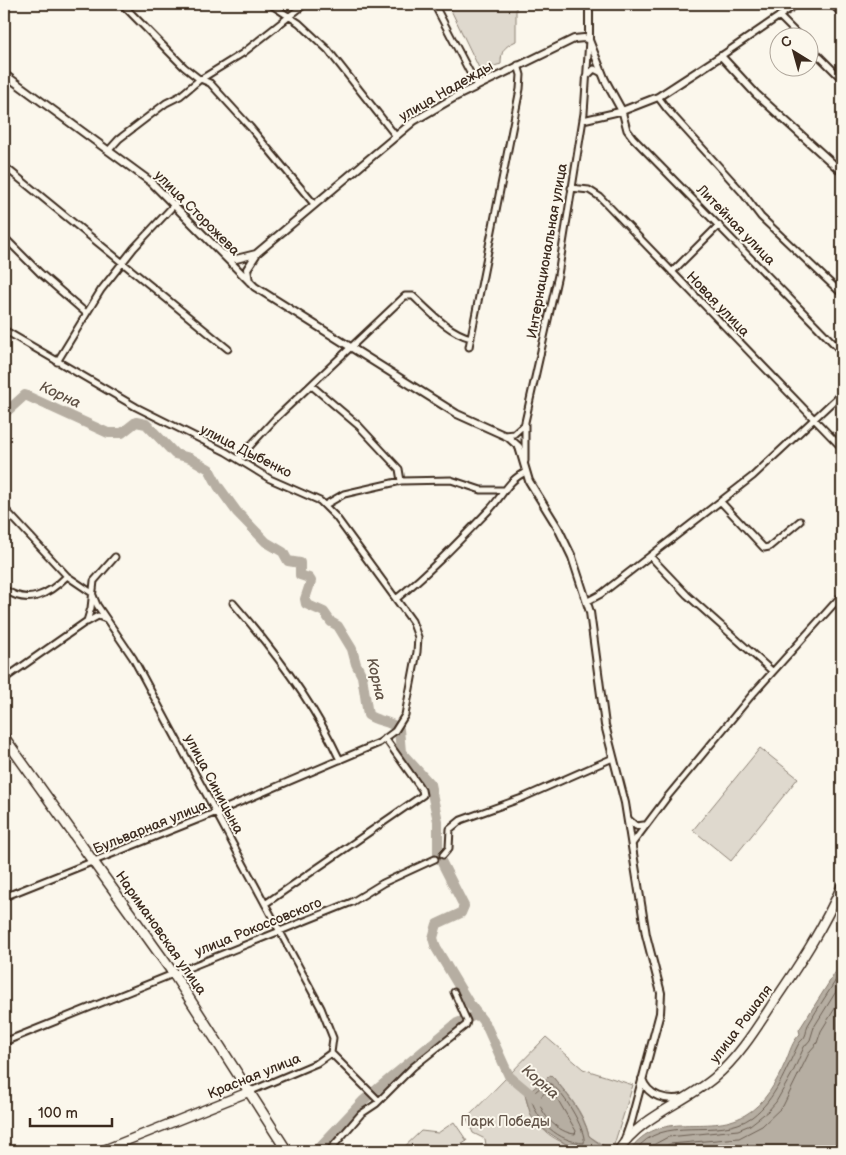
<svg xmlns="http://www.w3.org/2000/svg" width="846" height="1155" font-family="'Balsamiq Sans',sans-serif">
	<rect width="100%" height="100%" fill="#fbf7ec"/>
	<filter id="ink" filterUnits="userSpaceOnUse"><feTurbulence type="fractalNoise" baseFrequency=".02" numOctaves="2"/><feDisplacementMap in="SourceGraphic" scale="10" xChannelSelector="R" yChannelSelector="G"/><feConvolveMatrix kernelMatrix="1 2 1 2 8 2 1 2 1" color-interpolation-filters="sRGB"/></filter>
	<g filter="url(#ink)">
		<path fill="#dfd9ce" stroke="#8d8276" d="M448 4H516V41C504 47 501 50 501 64L480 70Z
			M760 748 798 778 731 861 693 830Z
			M546 1037 583 1069 633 1085 612 1151 589 1136C584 1112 566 1092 551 1075L534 1088 526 1098C531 1120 545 1136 567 1144 573 1147 580 1146 585 1151H487L485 1139 473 1133 467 1118Z
			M454 1122 467 1141 451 1151H400L421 1131 438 1133Z"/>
		<path fill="#b6aea2" stroke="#85796d" d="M842 962V1131L833 1151H629C660 1107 707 1137 745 1115 765 1104 777 1081 786 1061 790 1051 792 1042 800 1034L799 1030Z
			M551 1075C566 1093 583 1112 589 1136L609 1151H585L582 1148 566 1144 540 1127 531 1116 525 1095Z"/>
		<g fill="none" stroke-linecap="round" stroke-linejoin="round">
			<path stroke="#6c5f53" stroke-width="1" d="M547 1082C560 1085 587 1131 584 1143 559 1142 535 1121 531 1096Z
				M547 1091 558 1100 576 1131 575 1134C559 1133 540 1115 539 1099Z
				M635 1151C663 1112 717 1142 752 1117 776 1099 785 1071 798 1045 800 1041 804 1039 805 1036 807 1032 806 1029 808 1025 818 1007 831 989 842 970
				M642 1151 668 1137 738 1130 750 1125 768 1111 776 1102 793 1072 804 1047 810 1040 814 1027 842 982
				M655 1151 670 1144 739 1138 762 1126 783 1106 810 1051 817 1043 821 1031 842 997"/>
			<path stroke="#b6aea2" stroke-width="10" d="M4 414 25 395 108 433H122L136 422 146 424 175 454 190 458 209 469 218 486 237 512 266 542 283 552 288 561 300 563V575L309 578 311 581 305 599 306 604 324 612 331 622 338 626 352 649 356 664 362 676 368 715C377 722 390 720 399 729L401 752 430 784 438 821V855L464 906 461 913 437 924 433 938 436 948 469 1003 486 1025 509 1076 539 1101
				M316 1151 364 1100 457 1023 476 1015"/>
			<defs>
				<path id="minor" d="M122 4 184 67 198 78 210 83 250 127 314 204
					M270 4 299 23 328 50 395 135
					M434 4 477 86
					M832 4 842 14
					M779 16 801 38
					M808 45 842 79
					M721 56 797 4
					M586 77 594 69 602 73
					M658 97 667 109 742 192 761 217 842 294
					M583 120 622 111 627 130 633 138 842 352
					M109 150 119 139 166 103 180 96 198 81 243 53 305 4
					M4 166 228 349
					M571 188 589 190 600 197 842 448
					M4 237 40 273 86 313
					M672 272 719 225
					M4 330 136 407 226 452 270 479 320 501 336 517 412 621 418 637 417 652 405 715 395 731 379 743 217 812 4 897
					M469 347 520 89 521 75 518 65
					M57 362 101 290 134 248 175 204
					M312 386 359 426 399 469 401 481
					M505 435 514 434 524 425
					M238 459 275 419 405 296H413C430 312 448 332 471 338
					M525 461V422L558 275 584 113 589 40
					M721 502 764 548 769 547 800 521
					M325 505 344 494 401 481 451 480 481 490H505
					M4 508 67 576 92 593 97 605 133 658 321 1008 333 1038 331 1053 379 1101
					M650 556 687 595 772 671
					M4 589C28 606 48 595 67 576
					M396 599C430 572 461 539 491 508 503 495 509 479 526 472
					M588 601 601 594 753 476 842 393
					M233 603C274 650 314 704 340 760
					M87 622 98 616 106 619
					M4 679 87 621 91 608 94 581 115 557
					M628 819 636 826 644 825
					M632 844 668 796 751 696 842 595
					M443 855 449 848 450 829 461 820 522 798 613 758
					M265 904 423 795 422 790 385 738
					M4 1042 352 902 383 883 435 859
					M251 1091 317 1063 331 1053
					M329 1151 361 1114 376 1104 413 1067 466 1025 467 1021 454 992"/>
				<path id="tertiary" d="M589 4V40L605 80 622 111 658 97 721 56 756 94 842 172
					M4 74 151 182 255 287 457 414 508 437 519 447 529 481 558 528 572 557 590 612 605 725 625 803 646 935 661 993 660 1013 631 1122 624 1142
					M224 254 236 259 256 254 414 121 457 96 574 39 584 38 589 40
					M249 281 247 269 256 255
					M642 1079C648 1097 667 1101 683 1098"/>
				<path id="secondary" d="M101 1151 251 1091
					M618 1151C641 1116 683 1104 714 1078 738 1058 756 1029 773 1003 799 965 824 927 842 885"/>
				<path id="primary" d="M4 737 173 973 287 1151"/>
			</defs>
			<use href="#minor" stroke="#3b2a1e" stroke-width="9"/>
			<use href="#tertiary" stroke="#3b2a1e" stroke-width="10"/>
			<use href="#secondary" stroke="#3b2a1e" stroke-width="11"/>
			<use href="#primary" stroke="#3b2a1e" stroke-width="12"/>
			<use href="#minor" stroke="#fbf7ec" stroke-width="5"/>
			<use href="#tertiary" stroke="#fbf7ec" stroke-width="6"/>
			<use href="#secondary" stroke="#fbf7ec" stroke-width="8"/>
			<use href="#primary" stroke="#fbf7ec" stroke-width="9"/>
		</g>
	</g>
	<g text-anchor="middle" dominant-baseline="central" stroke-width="4" stroke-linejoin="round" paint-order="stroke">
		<g font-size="14" fill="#3b2a1e" stroke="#fbf7ec">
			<text transform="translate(446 91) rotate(-30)">улица Надежды</text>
			<text transform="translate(197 213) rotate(45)">улица Сторожева</text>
			<text transform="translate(736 225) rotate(46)">Литейная улица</text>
			<text transform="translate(547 251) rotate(-80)">Интернациональная улица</text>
			<text transform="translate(718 304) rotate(46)">Новая улица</text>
			<text transform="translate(246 451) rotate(27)">улица Дыбенко</text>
			<text transform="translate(214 784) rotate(62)">улица Синицына</text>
			<text transform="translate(150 827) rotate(-22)">Бульварная улица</text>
			<text transform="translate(258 927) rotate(-22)">улица Рокоссовского</text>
			<text transform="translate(161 933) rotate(55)">Наримановская улица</text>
			<text transform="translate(741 1024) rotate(-53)">улица Рошаля</text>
			<text transform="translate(254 1076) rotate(-22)">Красная улица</text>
		</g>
		<g font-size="14" fill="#64564a" stroke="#fbf7ec">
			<text x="505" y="1121">Парк Победы</text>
		</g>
		<g font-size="15" font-style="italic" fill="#605246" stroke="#fbf7ec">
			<text transform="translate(60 395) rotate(25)">Корна</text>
			<text transform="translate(376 679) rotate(77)">Корна</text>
			<text transform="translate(540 1082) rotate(41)">Корна</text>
		</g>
	</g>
	<rect width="846" height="1155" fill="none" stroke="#fbf7ec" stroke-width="20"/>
	<rect x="10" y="10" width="826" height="1135" fill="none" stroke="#3b2a1e" stroke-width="2" filter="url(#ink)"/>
	<g transform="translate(794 52) rotate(323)"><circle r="24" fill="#fbf7ec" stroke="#aea59a"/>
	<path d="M0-4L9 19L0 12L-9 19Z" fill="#3b2a1e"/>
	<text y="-8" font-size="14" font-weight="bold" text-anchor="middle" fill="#3b2a1e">С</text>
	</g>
	<path d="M30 1118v8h82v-8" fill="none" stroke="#3b2a1e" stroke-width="2.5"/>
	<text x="38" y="1118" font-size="15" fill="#3b2a1e" stroke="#fbf7ec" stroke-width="4" paint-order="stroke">100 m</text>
</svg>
